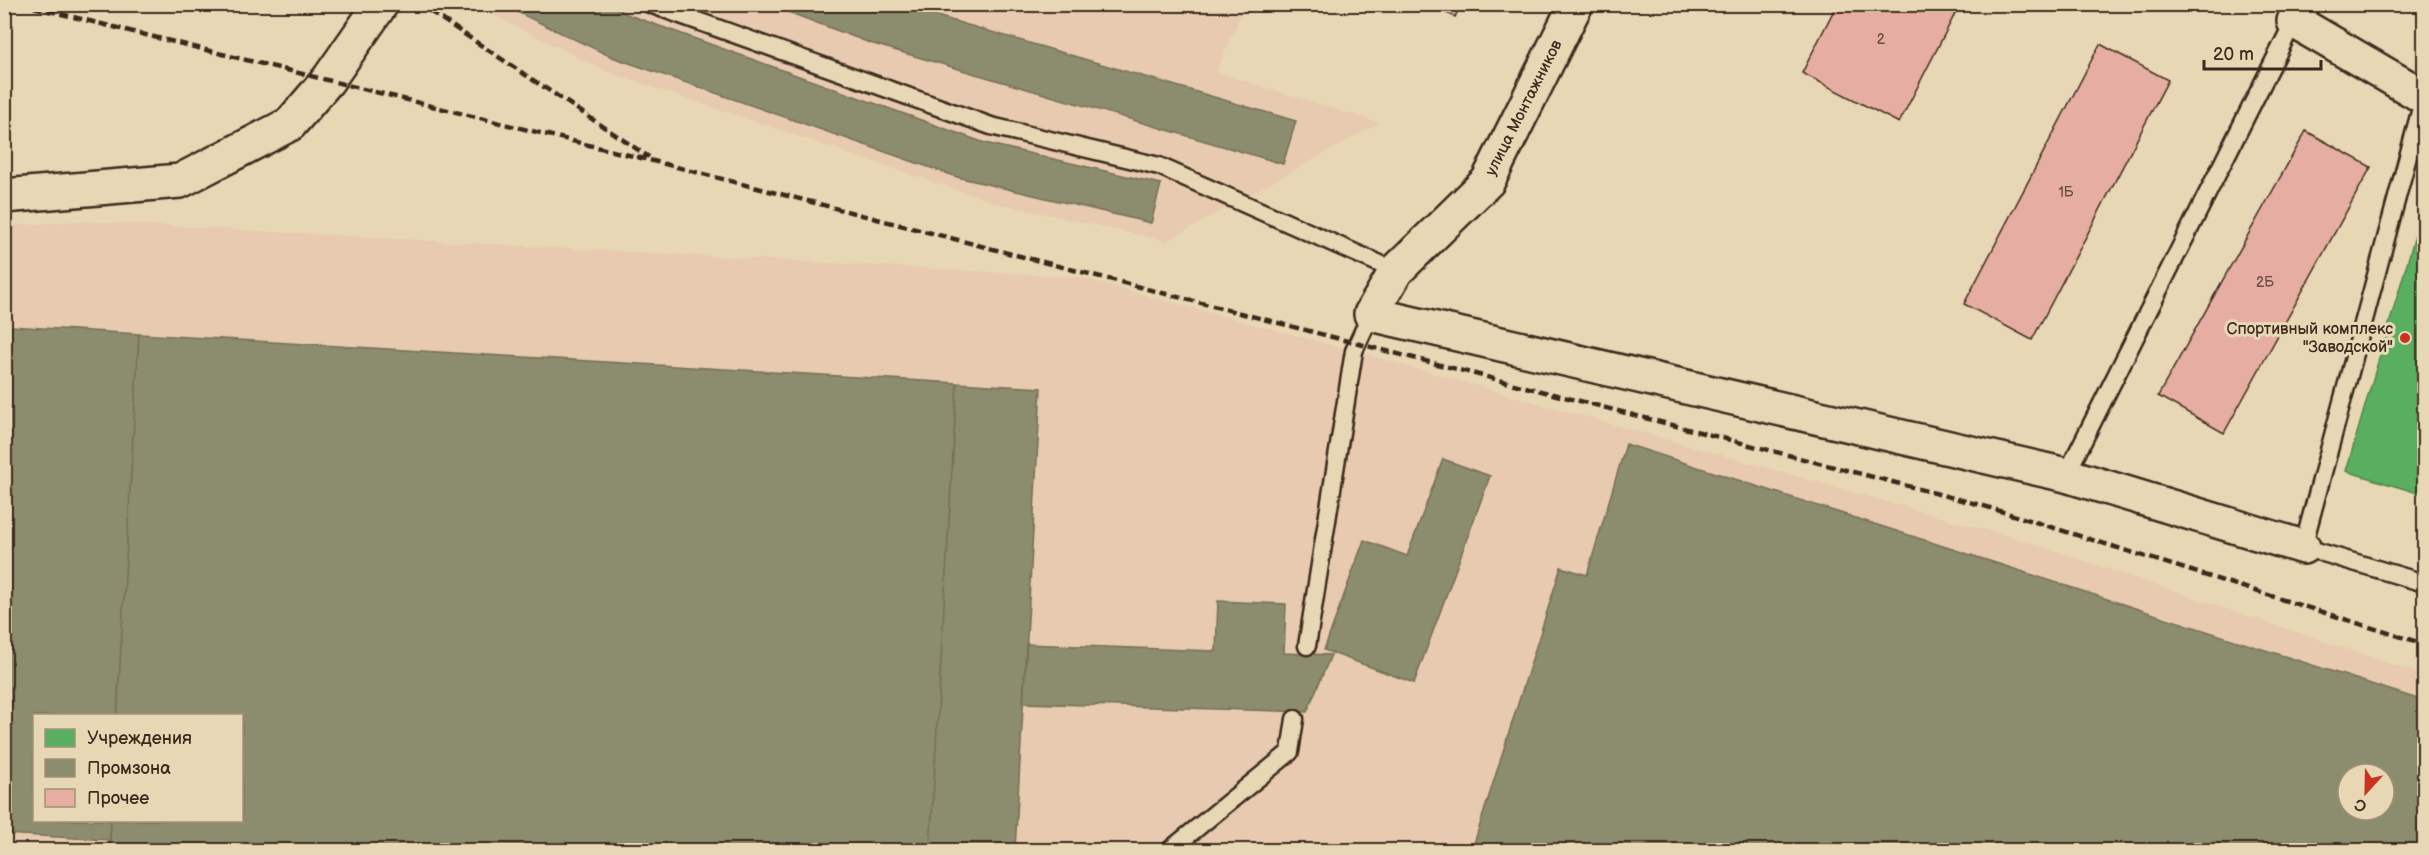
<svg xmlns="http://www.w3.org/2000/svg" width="2429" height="855" font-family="'Balsamiq Sans',sans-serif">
	<rect width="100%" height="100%" fill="#e8d7b4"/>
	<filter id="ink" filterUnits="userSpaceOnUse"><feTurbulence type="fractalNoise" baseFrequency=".0167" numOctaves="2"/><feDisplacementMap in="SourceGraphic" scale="12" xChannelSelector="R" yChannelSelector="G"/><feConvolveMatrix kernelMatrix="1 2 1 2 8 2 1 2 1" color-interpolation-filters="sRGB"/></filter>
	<g filter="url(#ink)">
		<path fill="#e7caaf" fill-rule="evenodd" d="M473 5H1245L1216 72 1379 123 1167 241 996 203 607 72Z
			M80 221 1077 277 1354 351 2025 541 2424 675V850H5V226ZM34 716H242V820H34ZM2348 774H2384V810H2348Z"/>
		<path fill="#5aae61" stroke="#51864d" stroke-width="1.5" d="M2424 205V495L2346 471Z"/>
		<path fill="#8c8c6e" stroke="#746f56" stroke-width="1.5" fill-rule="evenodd" d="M500 4H607L629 15 985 143 1161 184 1151 223 957 177 612 57Z
			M767 4H896L1296 121 1283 164 870 43Z
			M10 326 139 334 117 716H34V820H111L110 840 4 834V430Z
			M139 334 957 383 930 850H109L111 820H242V716H117Z
			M957 383 1041 388 1015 850H930Z
			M1626 444 2424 701V850H1472L1561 567 1587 575ZM2348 774H2384V810H2348Z
			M1443 459 1490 476 1414 683 1324 650 1364 540 1407 556Z
			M1218 601 1286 604 1284 653 1331 655 1307 712 1023 703 1026 644 1216 651Z"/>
		<path fill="#e6ada2" stroke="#3b2a1e" stroke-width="1.5" d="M1428 4H1461L1455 17Z
			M1837 4H1960L1899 123 1802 73Z
			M2100 44 2168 80 2032 340 1964 304Z
			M2306 131 2371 167 2224 433 2158 396Z"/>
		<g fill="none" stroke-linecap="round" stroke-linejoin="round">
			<defs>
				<path id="lane" d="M650 4 991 126 1159 166 1396 271
					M2424 97 2303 547 2424 583
					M2066 475 2294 21
					M1307 646 1354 351 1371 314
					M1170 850 1290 752 1295 719"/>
				<path id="street" d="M1576 4 1488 181 1396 271 1371 314 2066 475 2303 547
					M2302 4 2294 21 2424 97"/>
				<path id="secondary" d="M4 196 180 181 290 124 328 80 381 4"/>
			</defs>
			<use href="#lane" stroke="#3b2a1e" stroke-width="21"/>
			<use href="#street" stroke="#3b2a1e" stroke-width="38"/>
			<use href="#secondary" stroke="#3b2a1e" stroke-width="38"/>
			<use href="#lane" stroke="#e8d7b4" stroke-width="16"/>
			<use href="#street" stroke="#e8d7b4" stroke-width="33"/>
			<use href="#secondary" stroke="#e8d7b4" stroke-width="33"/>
			<path stroke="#3b2a1e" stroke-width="4.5" stroke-dasharray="9 4.5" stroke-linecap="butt" d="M21 4 657 162 1981 505 2424 644
				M419 4 649 157"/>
		</g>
	</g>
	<circle fill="#c8321e" stroke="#e8d7b4" stroke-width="2" cx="2405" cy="338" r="6"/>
	<g text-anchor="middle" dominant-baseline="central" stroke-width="6" stroke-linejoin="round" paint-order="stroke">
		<g font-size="14" fill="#664b3f">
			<text x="1881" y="39">2</text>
			<text x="2066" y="192">1Б</text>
			<text x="2265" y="282">2Б</text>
		</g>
		<g font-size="16" fill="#3b2a1e" stroke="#e8d7b4">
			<text transform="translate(1524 108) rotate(-63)">улица Монтажников</text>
		</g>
		<g font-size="16" fill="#3b2a1e" stroke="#e8d7b4" text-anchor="end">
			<text x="2393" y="329">Спортивный комплекс<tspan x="2393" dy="18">"Заводской"</tspan></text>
		</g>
	</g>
	<rect width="2429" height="855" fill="none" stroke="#e8d7b4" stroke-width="24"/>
	<rect x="12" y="12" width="2405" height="831" fill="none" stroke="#3b2a1e" stroke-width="2" filter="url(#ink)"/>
	<rect x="33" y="714" width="210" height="108" fill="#e8d7b4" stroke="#a39278" stroke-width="1.5"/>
	<rect x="45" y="729" width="30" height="18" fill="#5aae61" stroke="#a39278" stroke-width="1.5"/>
	<text x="87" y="744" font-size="18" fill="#3b2a1e">Учреждения</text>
	<rect x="45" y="759" width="30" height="18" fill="#8c8c6e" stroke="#a39278" stroke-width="1.5"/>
	<text x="87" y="774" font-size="18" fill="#3b2a1e">Промзона</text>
	<rect x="45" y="789" width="30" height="18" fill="#e6ada2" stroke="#a39278" stroke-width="1.5"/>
	<text x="87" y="804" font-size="18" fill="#3b2a1e">Прочее</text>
	<g transform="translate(2366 792) rotate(202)"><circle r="28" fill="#e8d7b4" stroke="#a39278" stroke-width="1.5"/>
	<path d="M0-4.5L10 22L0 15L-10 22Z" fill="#c8321e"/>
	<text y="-9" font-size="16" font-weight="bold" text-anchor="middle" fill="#3b2a1e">С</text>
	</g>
	<path d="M2204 60v9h117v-9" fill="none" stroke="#3b2a1e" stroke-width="3"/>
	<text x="2213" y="60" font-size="18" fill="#3b2a1e" stroke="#e8d7b4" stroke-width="4.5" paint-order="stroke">20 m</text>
</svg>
